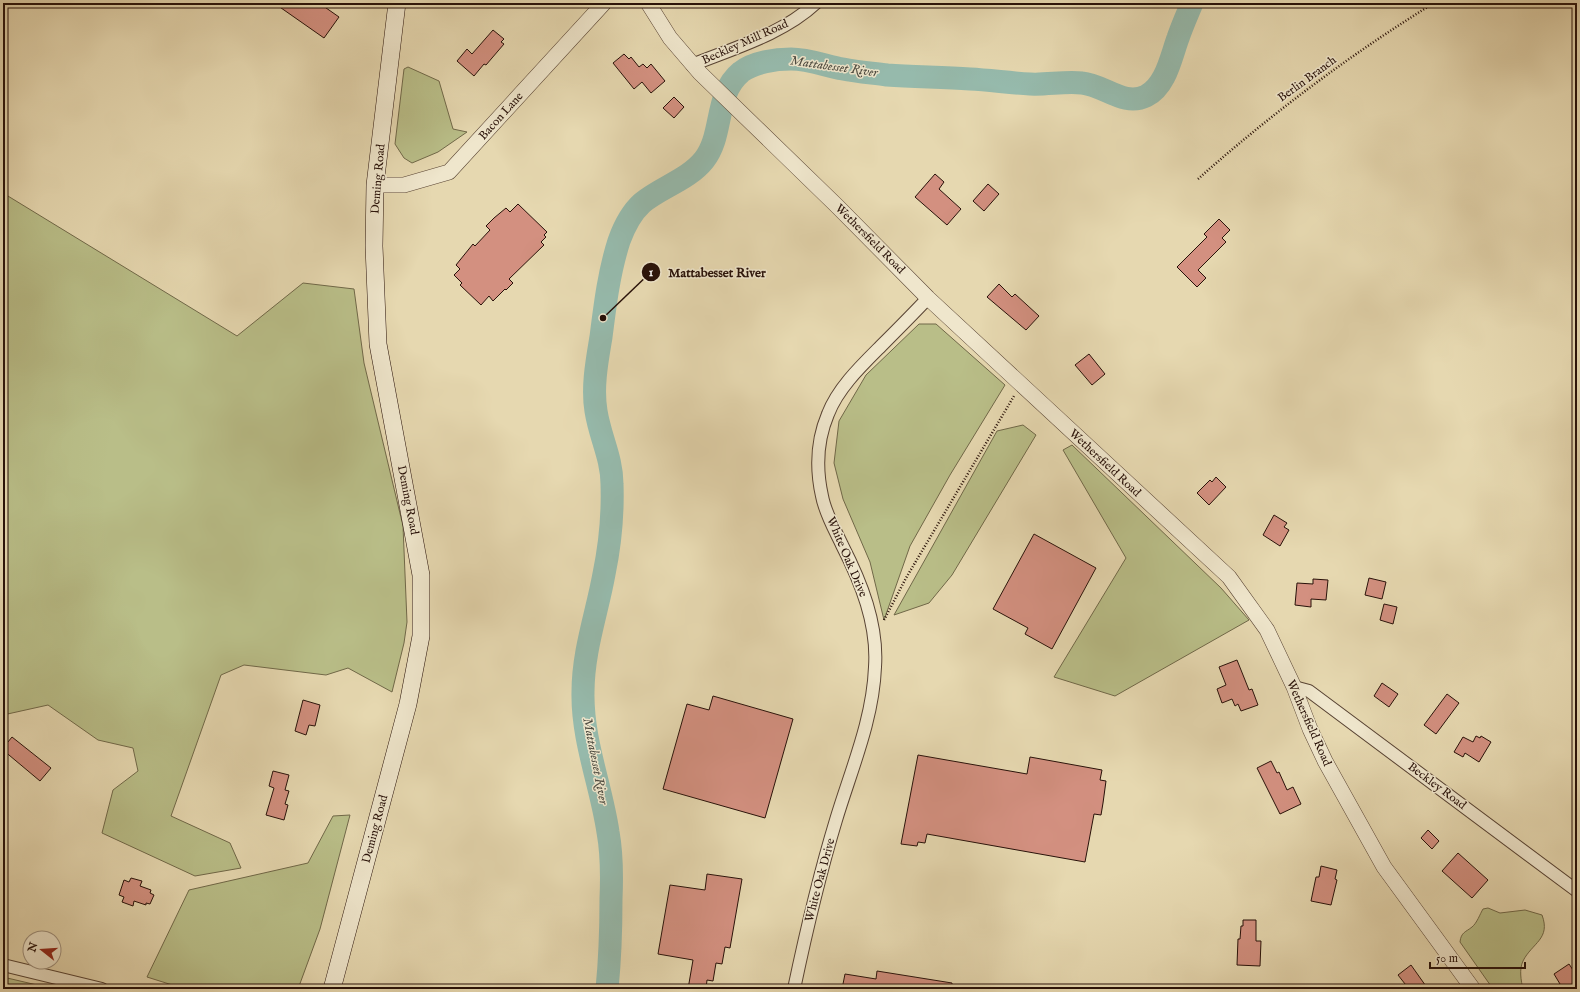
<svg xmlns="http://www.w3.org/2000/svg" width="1580" height="992" font-family="'IM FELL English',serif">
	<rect width="100%" height="100%" fill="#e6d8b0"/>
	<filter id="stains"><feTurbulence type="fractalNoise" baseFrequency=".005" numOctaves="4"/><feColorMatrix values="0 0 0 0 .2 0 0 0 0 .09 0 0 0 0 .02 0 0 0 .5 -.17"/></filter>
	<radialGradient id="worn" r=".72"><stop offset=".6" stop-color="#630" stop-opacity="0"/><stop offset="1" stop-color="#630" stop-opacity=".3"/></radialGradient>
	<path fill="#b9be88" stroke="#706848" d="M408 67 439 81 453 129 467 132 438 152 412 163 404 158 395 144 404 69Z
		M3 193 237 336 303 283 354 289 364 363 403 526 407 622 404 643 392 692 348 668 326 675 244 665 221 675 171 816 230 843 241 868 195 876 102 833 113 790 138 771 133 748 98 740 48 705 3 715Z
		M919 324H936L1005 385 950 475 910 546 884 620 870 562 843 499 834 463 839 421 866 375Z
		M1023 425 1036 435 952 575 929 603 894 615 997 431Z
		M1072 445 1221 588 1249 620 1115 696 1054 677 1126 558 1063 450Z
		M350 815 320 929 298 989H185L147 977 189 890 308 863 333 816Z
		M1488 908 1500 913 1525 910 1542 915C1551 939 1532 943 1523 961 1519 969 1521 981 1523 989H1493L1460 942C1461 932 1466 932 1472 927 1477 923 1480 914 1483 909Z
		M3 977 54 989H3Z"/>
	<g fill="none" stroke-linecap="round" stroke-linejoin="round">
		<path stroke="#96baac" stroke-width="23" d="M607 989C610 959 611 929 611 899 612 876 612 854 608 832 601 785 582 740 583 692 583 651 597 613 604 574 610 545 613 514 612 484 612 458 600 437 596 411 592 387 597 361 601 337 605 305 609 272 619 241 624 227 631 213 642 203 661 187 688 180 704 160 724 135 714 94 741 72 754 62 776 59 791 59 809 59 826 66 843 69 858 72 873 73 887 75 915 77 942 77 970 79 990 80 1010 83 1030 84 1047 85 1065 81 1082 83 1104 85 1124 107 1146 96 1166 86 1171 57 1178 38 1182 26 1187 15 1192 3"/>
	</g>
	<path fill="#d39080" stroke="#281109" d="M274 3H319L339 17 324 38Z
		M493 30 504 39 501 42 504 44 486 65 484 64 474 76 457 61 467 49 472 54Z
		M624 54 629 59 631 57 639 67 643 64 647 68 651 64 665 81 651 93 642 82 634 89 613 63Z
		M674 97 684 107 674 118 663 108Z
		M935 174 944 182 939 189 961 209 947 225 915 197Z
		M988 184 999 194 984 211 973 201Z
		M518 204 547 232 544 235 546 237 541 242 544 245 509 279 513 283 506 290 505 289 493 301 489 296 481 305 460 285 462 283 454 275 460 269 456 265 473 244 475 246 490 230 486 226 494 218 506 208 510 212Z
		M1219 219 1230 230 1222 238 1226 242 1198 270 1206 278 1197 287 1177 267 1207 237 1204 234Z
		M999 284 1012 297 1015 294 1039 316 1026 330 987 297Z
		M1089 354 1105 374 1092 385 1075 365Z
		M1216 477 1226 487 1209 505 1197 493 1210 480 1212 482Z
		M1274 515 1287 523 1284 527 1289 530 1280 546 1263 535Z
		M1034 534 1096 568 1052 649 1025 634 1028 628 993 609Z
		M1369 578 1386 582 1382 599 1365 595Z
		M1313 579 1328 580 1326 600 1311 599V607L1295 605 1297 583 1313 584Z
		M1384 604 1397 607 1393 624 1380 620Z
		M1237 660 1249 690 1252 689 1258 705 1241 711 1238 704 1235 706 1232 699 1222 703 1217 689 1226 685 1219 667Z
		M1382 683 1398 694 1389 707 1374 696Z
		M1447 694 1459 703 1436 734 1424 725Z
		M713 696 793 719 765 818 663 789 687 704 709 710Z
		M303 700 320 705 315 726 309 725 306 735 295 731Z
		M1476 736 1480 738 1481 736 1491 742 1479 762 1465 753 1463 757 1454 752 1463 737 1473 742Z
		M12 737 51 768 40 781 3 750V748Z
		M918 755 1027 774 1030 757 1102 770 1100 780 1106 781 1103 803 1101 815 1094 814 1085 862 927 834 925 843 918 842 917 846 901 844Z
		M1271 761 1277 773 1279 772 1287 790 1293 787 1301 804 1280 814 1257 768Z
		M273 771 289 775 285 790 289 791 285 804 288 805 284 820 266 815 274 788 269 786Z
		M1428 830 1439 841 1432 849 1421 838Z
		M1458 853 1488 880 1472 898 1442 871Z
		M1321 866 1337 870 1335 879 1337 880 1331 905 1311 901 1316 877H1319Z
		M707 874 742 879 730 948 725 947 722 964 716 963 713 981 707 980 706 989H688L693 960 658 954 670 885 705 890Z
		M131 878 142 881 140 886 151 890 150 893 154 895 150 904 146 903V905L134 901 133 906 122 902 124 897 119 895 124 880 129 882Z
		M1243 920H1256V941H1261L1260 966 1237 965 1238 939H1240L1241 926H1243Z
		M1569 964 1577 976V984L1569 989H1563L1554 974Z
		M1411 965 1428 989H1409L1398 975Z
		M877 971 952 983V989H842L845 974 876 979Z"/>
	<g fill="none" stroke-linecap="round" stroke-linejoin="round">
		<defs>
			<path id="minor" d="M692 65C734 48 783 34 816 3
				M1294 687 1309 691 1577 891
				M3 965 102 989
				M794 989C806 932 819 876 836 820 851 770 873 720 875 667 878 624 861 582 842 545 835 530 825 513 822 496 816 469 817 440 828 414 838 388 861 366 881 346 897 330 913 314 928 298"/>
			<path id="tertiary" d="M648 3 670 38 700 73 837 206 928 298 1229 577 1267 630 1294 687 1310 729 1325 761 1384 867 1473 989
				M375 185H404L449 172 604 3"/>
			<path id="secondary" d="M332 989 408 704 421 636V575L378 344 374 246 375 185 397 3"/>
		</defs>
		<use href="#minor" stroke="#584333" stroke-width="14"/>
		<use href="#tertiary" stroke="#584333" stroke-width="16"/>
		<use href="#secondary" stroke="#281109" stroke-width="18"/>
		<path stroke="#281109" stroke-width="2.5" stroke-dasharray="1 2" stroke-linecap="butt" d="M1198 179C1271 114 1351 54 1434 3
			M884 620 906 578 1014 396"/>
		<use href="#minor" stroke="#efe6cc" stroke-width="12"/>
		<use href="#tertiary" stroke="#efe6cc" stroke-width="15"/>
		<use href="#secondary" stroke="#efe6cc" stroke-width="17"/>
	</g>
	<g text-anchor="middle" dominant-baseline="central" stroke-width="3" stroke-linejoin="round" paint-order="stroke">
		<g font-size="12" fill="#281109" stroke="#efe6cc">
			<text transform="translate(745 42) rotate(-24)">Beckley Mill Road</text>
			<text transform="translate(1307 79) rotate(-36)">Berlin Branch</text>
			<text transform="translate(501 116) rotate(-48)">Bacon Lane</text>
			<text transform="translate(378 179) rotate(-85)">Deming Road</text>
			<text transform="translate(870 239) rotate(45)">Wethersfield Road</text>
			<text transform="translate(1105 463) rotate(43)">Wethersfield Road</text>
			<text transform="translate(408 500) rotate(79)">Deming Road</text>
			<text transform="translate(847 557) rotate(67)">White Oak Drive</text>
			<text transform="translate(1309 723) rotate(66)">Wethersfield Road</text>
			<text transform="translate(1437 786) rotate(37)">Beckley Road</text>
			<text transform="translate(375 829) rotate(-75)">Deming Road</text>
			<text transform="translate(820 880) rotate(-75)">White Oak Drive</text>
		</g>
		<g font-size="13" font-style="italic" fill="#4e4c42" stroke="#efe6cc">
			<text transform="translate(834 67) rotate(8)">Mattabesset River</text>
			<text transform="translate(595 761) rotate(79)">Mattabesset River</text>
		</g>
	</g>
	<path fill="none" stroke="#281109" stroke-width="1.5" d="M603 318L651 272"/>
	<g fill="#281109" stroke="#efe6cc" stroke-width="1.5">
		<circle cx="603" cy="318" r="4"/>
		<circle cx="651" cy="272" r="10"/>
	</g>
	<g font-size="12" text-anchor="middle" font-weight="bold" fill="#fff">
		<text x="651" y="276">1</text>
	</g>
	<g font-size="13" text-anchor="middle" font-weight="bold" fill="#281109" stroke="#efe6cc" stroke-width="3" stroke-linejoin="round" paint-order="stroke">
		<text x="717" y="277">Mattabesset River</text>
	</g>
	<rect width="1580" height="992" fill="none" stroke="#e6d8b0" stroke-width="16"/>
	<rect x="4" y="4" width="1572" height="984" fill="none" stroke="#281109" stroke-width="2"/>
	<rect x="8" y="8" width="1564" height="976" fill="none" stroke="#281109"/>
	<g transform="translate(42 950) rotate(287)"><circle r="19" fill="#efe6cc" stroke="#9f917e"/>
	<path d="M0-3L7 15L0 10L-7 15Z" fill="#8f2418"/>
	<text y="-6" font-size="11" font-weight="bold" text-anchor="middle" fill="#281109">N</text>
	</g>
	<path d="M1430 962v6h95v-6" fill="none" stroke="#281109" stroke-width="2"/>
	<text x="1436" y="962" font-size="12" fill="#281109" stroke="#efe6cc" stroke-width="3" paint-order="stroke">50 m</text>
	<rect width="100%" height="100%" filter="url(#stains)"/>
	<rect width="100%" height="100%" fill="url(#worn)"/>
</svg>
